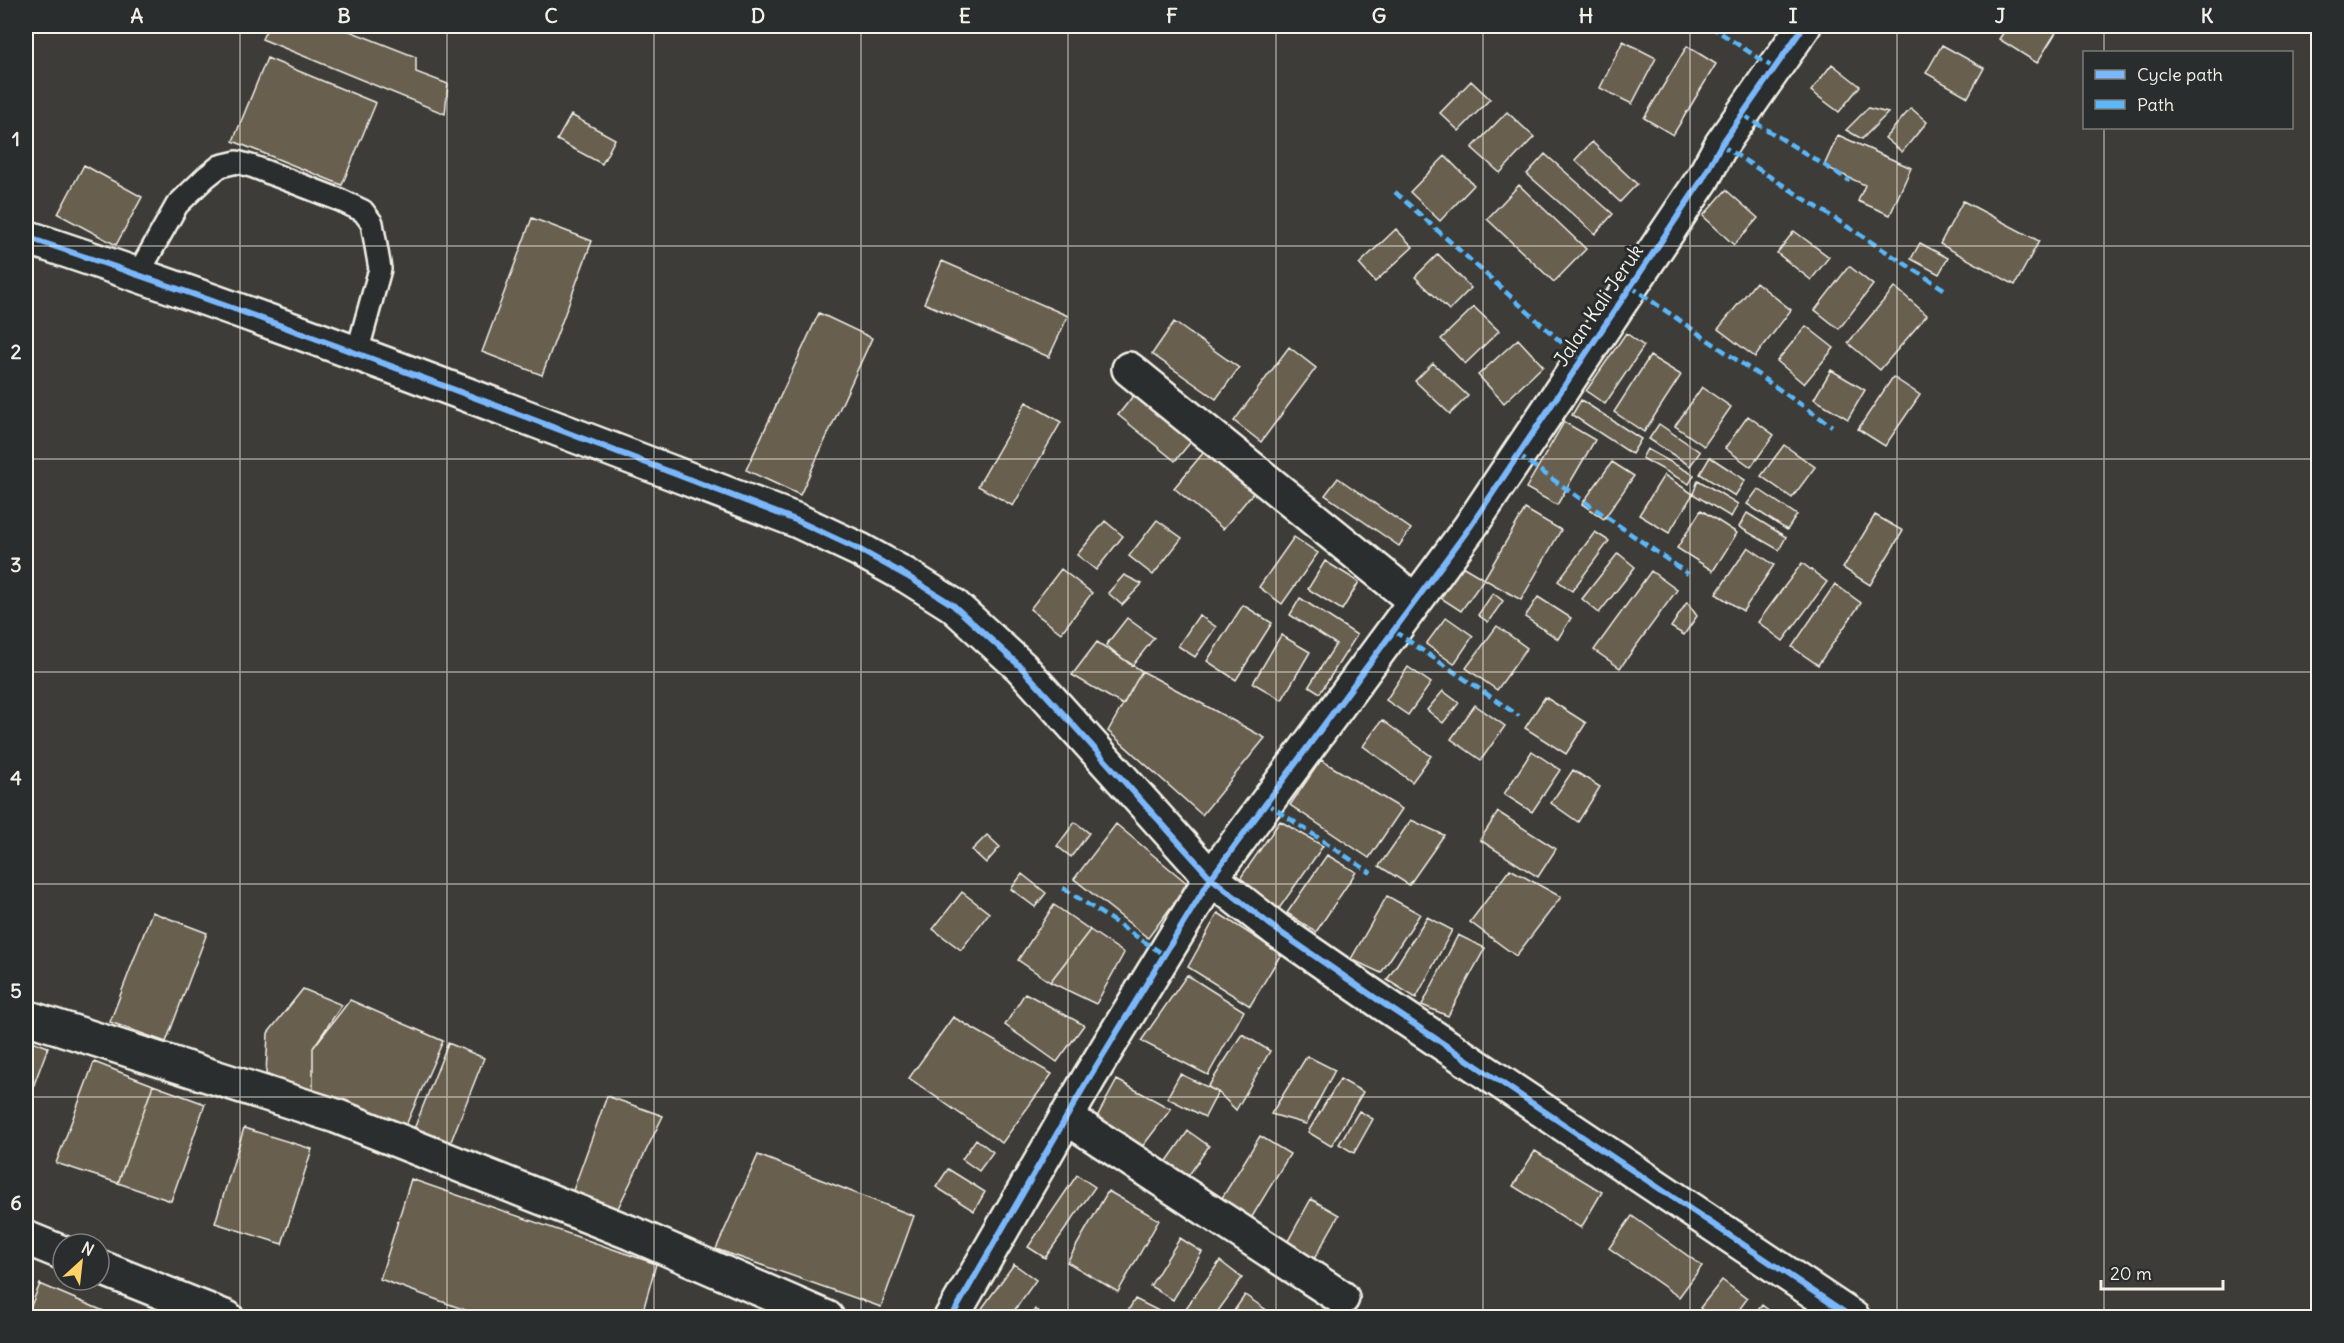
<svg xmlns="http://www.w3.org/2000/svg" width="2344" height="1343" font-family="Delius,sans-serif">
	<rect width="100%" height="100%" fill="#3d3c38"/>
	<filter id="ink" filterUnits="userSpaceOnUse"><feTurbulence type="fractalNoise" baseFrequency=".0167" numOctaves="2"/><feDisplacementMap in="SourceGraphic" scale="12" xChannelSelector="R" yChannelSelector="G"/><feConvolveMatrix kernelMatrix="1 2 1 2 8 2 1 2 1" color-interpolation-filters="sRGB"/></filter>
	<g filter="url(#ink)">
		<path fill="#685f50" stroke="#f4f1e8" stroke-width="1.5" d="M268 26H337L416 57V72L448 84 445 114 262 39Z
			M2008 26H2060L2037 63 1999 39Z
			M1623 41 1656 58 1632 104 1600 88Z
			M1942 45 1984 68 1968 97 1926 73Z
			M1687 46 1716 64 1673 135 1644 118Z
			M267 58 376 103 342 185 233 141Z
			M1832 64 1860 86 1839 112 1811 91Z
			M1471 81 1490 99 1459 131 1440 113Z
			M1868 108 1888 113 1862 139 1846 130Z
			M1911 108 1927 122 1902 152 1885 138Z
			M1507 112 1534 137 1500 173 1472 148Z
			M571 115 615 139 602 164 557 140Z
			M1838 135 1911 168 1890 215 1858 201 1865 185 1824 166Z
			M1592 142 1637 184 1620 202 1575 160Z
			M1545 154 1613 214 1595 234 1527 174Z
			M1445 156 1474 185 1440 221 1410 192Z
			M84 165 142 197 116 245 58 214Z
			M1519 185 1586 249 1554 282 1487 219Z
			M1726 190 1758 218 1734 245 1703 216Z
			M1963 201 2039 241 2015 285 1940 244Z
			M532 218 592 241 542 375 482 352Z
			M1396 229 1413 247 1375 282 1359 264Z
			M1794 231 1829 257 1811 280 1777 253Z
			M1920 243 1948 258 1939 274 1911 259Z
			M1438 254 1471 288 1449 310 1415 277Z
			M942 261 1068 316 1049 357 924 303Z
			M1849 266 1873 285 1839 329 1815 310Z
			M1756 282 1791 310 1755 357 1718 329Z
			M1895 287 1927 315 1880 370 1848 343Z
			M1474 307 1499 331 1465 364 1441 339Z
			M819 313 872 338 800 495 746 470Z
			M1174 322 1239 368 1216 399 1152 354Z
			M1806 326 1834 348 1804 384 1777 361Z
			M1626 333 1644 346 1605 404 1586 391Z
			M1518 339 1543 366 1504 403 1478 375Z
			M1289 347 1316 368 1261 442 1234 421Z
			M1650 356 1681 375 1644 432 1614 412Z
			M1433 363 1468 396 1450 414 1415 381Z
			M1831 370 1865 390 1848 419 1814 399Z
			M1893 377 1920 395 1885 446 1858 429Z
			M1141 386 1199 432 1175 461 1118 415Z
			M1702 387 1731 407 1704 446 1675 426Z
			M1581 400 1641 439 1632 454 1572 415Z
			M1026 402 1061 422 1013 506 978 486Z
			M1748 416 1774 435 1751 467 1725 448Z
			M1564 422 1595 440 1557 505 1526 488Z
			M1659 424 1700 452 1690 466 1649 439Z
			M1784 445 1815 467 1792 498 1761 476Z
			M1209 446 1258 487 1223 529 1174 488Z
			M1647 449 1694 475 1689 484 1642 458Z
			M1710 457 1745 480 1735 496 1700 474Z
			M1612 462 1634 476 1604 519 1582 504Z
			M1664 475 1693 494 1669 533 1639 515Z
			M1338 478 1411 529 1399 546 1325 495Z
			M1698 480 1738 504 1731 517 1693 494Z
			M1758 489 1797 515 1787 530 1747 504Z
			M1525 509 1561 530 1521 600 1484 579Z
			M1701 510 1737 533 1713 571 1677 548Z
			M1747 513 1786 537 1779 550 1739 527Z
			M1875 515 1903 531 1870 585 1843 568Z
			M1157 520 1182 538 1153 575 1129 556Z
			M1105 521 1123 536 1096 570 1077 555Z
			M1595 532 1609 541 1572 591 1558 581Z
			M1294 537 1318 553 1282 604 1259 587Z
			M1748 547 1774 565 1743 611 1716 594Z
			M1618 553 1635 567 1599 613 1582 599Z
			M1325 561 1359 582 1342 610 1308 589Z
			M1802 563 1827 582 1783 641 1758 622Z
			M1462 566 1484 579 1461 611 1441 598Z
			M1061 569 1092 593 1061 633 1030 609Z
			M1651 571 1677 590 1620 668 1594 650Z
			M1124 575 1142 584 1122 605 1108 593Z
			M1835 584 1861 603 1818 665 1792 647Z
			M1493 593 1503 601 1488 622 1478 615Z
			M1538 597 1571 618 1558 639 1525 617Z
			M1300 598 1357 635 1320 693 1309 686 1336 644 1290 615Z
			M1687 602 1697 616 1684 635 1671 627Z
			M1243 605 1272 623 1236 680 1207 661Z
			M1199 615 1216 627 1195 657 1178 646Z
			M1446 617 1473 636 1454 664 1426 644Z
			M1127 618 1154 638 1132 666 1106 645Z
			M1497 626 1527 648 1497 690 1466 668Z
			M1281 635 1310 652 1282 700 1253 683Z
			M1097 642 1142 671 1123 705 1072 675Z
			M1408 667 1431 683 1408 715 1386 700Z
			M1142 671 1265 738 1202 815 1108 731Z
			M1443 691 1459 703 1443 723 1427 710Z
			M1545 697 1586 723 1566 754 1525 728Z
			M1475 705 1505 726 1481 760 1451 739Z
			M1382 720 1431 756 1412 782 1363 746Z
			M1532 751 1560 770 1532 812 1504 794Z
			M1321 760 1402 809 1369 858 1290 805Z
			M1573 770 1600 787 1578 822 1551 803Z
			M1498 812 1556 849 1538 877 1480 840Z
			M1411 820 1444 835 1409 885 1379 866Z
			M1280 821 1323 846 1278 910 1239 880Z
			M1075 822 1089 833 1071 857 1057 846Z
			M1116 824 1188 884 1148 938 1074 879Z
			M987 835 1000 847 986 863 972 850Z
			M1327 855 1356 872 1316 932 1287 913Z
			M1510 869 1561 897 1516 956 1470 922Z
			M1022 874 1046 893 1035 907 1011 889Z
			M962 892 989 913 961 950 933 929Z
			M1387 896 1420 914 1381 973 1351 959Z
			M1054 905 1090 930 1050 982 1018 960Z
			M152 912 207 933 166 1042 110 1022Z
			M1218 913 1281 954 1250 1006 1188 967Z
			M1427 917 1452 930 1416 998 1387 980Z
			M1090 930 1124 953 1096 1004 1050 982Z
			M1458 935 1485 948 1448 1016 1422 1005Z
			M1187 975 1244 1011 1208 1075 1141 1041Z
			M303 989 342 1005 313 1048V1094L266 1074 268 1033Z
			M1025 993 1084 1025 1057 1062 1005 1025Z
			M350 1000 443 1041 402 1134 313 1094V1048Z
			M953 1017 1052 1074 1002 1143 909 1078Z
			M1242 1034 1270 1051 1236 1110 1218 1092 1208 1087Z
			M26 1039 48 1047 26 1106Z
			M448 1043 484 1058 448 1149 412 1134Z
			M1307 1056 1335 1070 1306 1124 1271 1114Z
			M94 1062 153 1085 118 1183 56 1163Z
			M1180 1074 1218 1092 1205 1117 1167 1098Z
			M1340 1079 1363 1092 1331 1146 1308 1132Z
			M1117 1080 1171 1109 1129 1164 1086 1137Z
			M153 1085 205 1104 171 1201 118 1183Z
			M607 1096 663 1116 615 1214 571 1196Z
			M1359 1111 1373 1119 1354 1153 1339 1144Z
			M244 1128 312 1149 282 1244 215 1223Z
			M1188 1131 1209 1146 1182 1185 1160 1171Z
			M1260 1136 1290 1154 1244 1230 1214 1211Z
			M976 1139 993 1152 979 1171 962 1159Z
			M1535 1151 1602 1192 1581 1228 1513 1186Z
			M758 1155 914 1216 881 1307 716 1249Z
			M948 1169 985 1192 974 1211 936 1187Z
			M1077 1175 1095 1187 1045 1258 1028 1247Z
			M411 1179 656 1264 641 1318H487L380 1279Z
			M1108 1191 1159 1220 1118 1292 1067 1262Z
			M1311 1199 1339 1215 1310 1266 1282 1252Z
			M1632 1216 1702 1266 1679 1297 1609 1248Z
			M1180 1238 1202 1252 1173 1300 1150 1286Z
			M1220 1261 1242 1278 1213 1318H1199L1186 1308Z
			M1014 1264 1036 1280 1009 1318H975Z
			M1722 1280 1747 1299 1733 1318H1711L1700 1308Z
			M40 1284 113 1315 112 1318H26Z
			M1245 1295 1278 1318H1229Z
			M1135 1299 1163 1313 1161 1318H1133L1126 1314Z
			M1762 1305 1779 1318H1752Z
			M1035 1309 1048 1318H1029Z"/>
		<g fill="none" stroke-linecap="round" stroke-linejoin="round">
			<defs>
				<path id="service" d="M138 274 177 205 206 177 220 166 237 162 254 167 340 200 363 211 372 223 380 269 357 353"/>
				<path id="minor" d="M26 237C286 323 542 423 798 521L860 550 907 576 953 605 1021 667 1211 878 1277 930 1384 1004 1853 1318
					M1129 369 1415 601
					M26 1017 336 1116 631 1233 827 1318
					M1066 1117 1342 1298
					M26 1238 63 1253
					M99 1267 227 1318
					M951 1318 1089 1078 1211 878 1470 527 1702 180 1721 145 1804 26"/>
			</defs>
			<use href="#service" stroke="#f4f1e8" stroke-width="26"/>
			<use href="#minor" stroke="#f4f1e8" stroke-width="38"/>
			<use href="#service" stroke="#2a2d2e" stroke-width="21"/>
			<use href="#minor" stroke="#2a2d2e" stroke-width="33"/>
			<path stroke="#5cb8fa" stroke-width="4.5" stroke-dasharray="9 4.5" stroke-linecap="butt" d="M1648 26H1652
				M1710 26 1775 69
				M1743 115 1850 181
				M1721 145 1947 291
				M1395 192 1581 360
				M1630 286 1832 426
				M1518 455 1688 574
				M1394 631 1519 716
				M1266 803 1371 873
				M1063 888 1163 954"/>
			<defs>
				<path id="cycleway" d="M26 237C286 323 542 423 798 521L860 550 907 576 953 605 1021 667 1211 878 1277 930 1384 1004 1853 1318
					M951 1318 1089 1078 1211 878 1470 527 1702 180 1721 145 1804 26"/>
			</defs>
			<use href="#cycleway" stroke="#2a2d2e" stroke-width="10"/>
			<use href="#cycleway" stroke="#7ab7fb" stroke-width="6"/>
		</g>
	</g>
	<path fill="none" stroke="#f4f1e8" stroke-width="1.5" stroke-opacity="0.55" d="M240 26V1318M447 26V1318M654 26V1318M861 26V1318M1068 26V1318M1276 26V1318M1483 26V1318M1690 26V1318M1897 26V1318M2104 26V52M2104 128V1318M26 246H2318M26 459H2318M26 672H2318M26 884H2318M26 1097H2318"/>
	<g text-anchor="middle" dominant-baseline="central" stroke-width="6" stroke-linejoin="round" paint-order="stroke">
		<g font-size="20" fill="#f4f1e8" stroke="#2a2d2e">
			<text transform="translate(1598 305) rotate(-56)">Jalan Kali Jeruk</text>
		</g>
	</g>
	<rect width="2344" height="1343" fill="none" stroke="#2a2d2e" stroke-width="66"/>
	<rect x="2083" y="51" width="210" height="78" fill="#2a2d2e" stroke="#7b7b78" stroke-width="1.5"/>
	<rect x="2095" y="70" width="30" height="9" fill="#7ab7fb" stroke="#7b7b78" stroke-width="1.5"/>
	<text x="2137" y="81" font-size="18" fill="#f4f1e8">Cycle path</text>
	<rect x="2095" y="100" width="30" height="9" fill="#5cb8fa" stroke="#7b7b78" stroke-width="1.5"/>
	<text x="2137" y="111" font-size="18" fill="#f4f1e8">Path</text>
	<g transform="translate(81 1262) rotate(27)"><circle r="28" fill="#2a2d2e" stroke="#7b7b78" stroke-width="1.5"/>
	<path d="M0-4.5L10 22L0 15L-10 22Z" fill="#ffd166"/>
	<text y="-9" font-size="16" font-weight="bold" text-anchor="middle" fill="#f4f1e8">N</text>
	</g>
	<path d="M2101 1280v9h122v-9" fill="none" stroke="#f4f1e8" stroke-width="3"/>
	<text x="2110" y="1280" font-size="18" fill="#f4f1e8" stroke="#2a2d2e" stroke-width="4.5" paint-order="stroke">20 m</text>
	<rect x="33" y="33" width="2278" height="1277" fill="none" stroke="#f4f1e8" stroke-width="2"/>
	<g font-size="20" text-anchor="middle" font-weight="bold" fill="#f4f1e8">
		<text x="137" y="23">A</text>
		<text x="344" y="23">B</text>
		<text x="551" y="23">C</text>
		<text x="758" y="23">D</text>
		<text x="965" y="23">E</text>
		<text x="1172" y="23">F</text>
		<text x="1379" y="23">G</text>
		<text x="1586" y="23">H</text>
		<text x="1793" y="23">I</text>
		<text x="2000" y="23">J</text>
		<text x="2207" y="23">K</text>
		<text x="16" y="146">1</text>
		<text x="16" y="359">2</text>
		<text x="16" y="572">3</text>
		<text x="16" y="785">4</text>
		<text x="16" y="998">5</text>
		<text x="16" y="1210">6</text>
	</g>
</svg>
